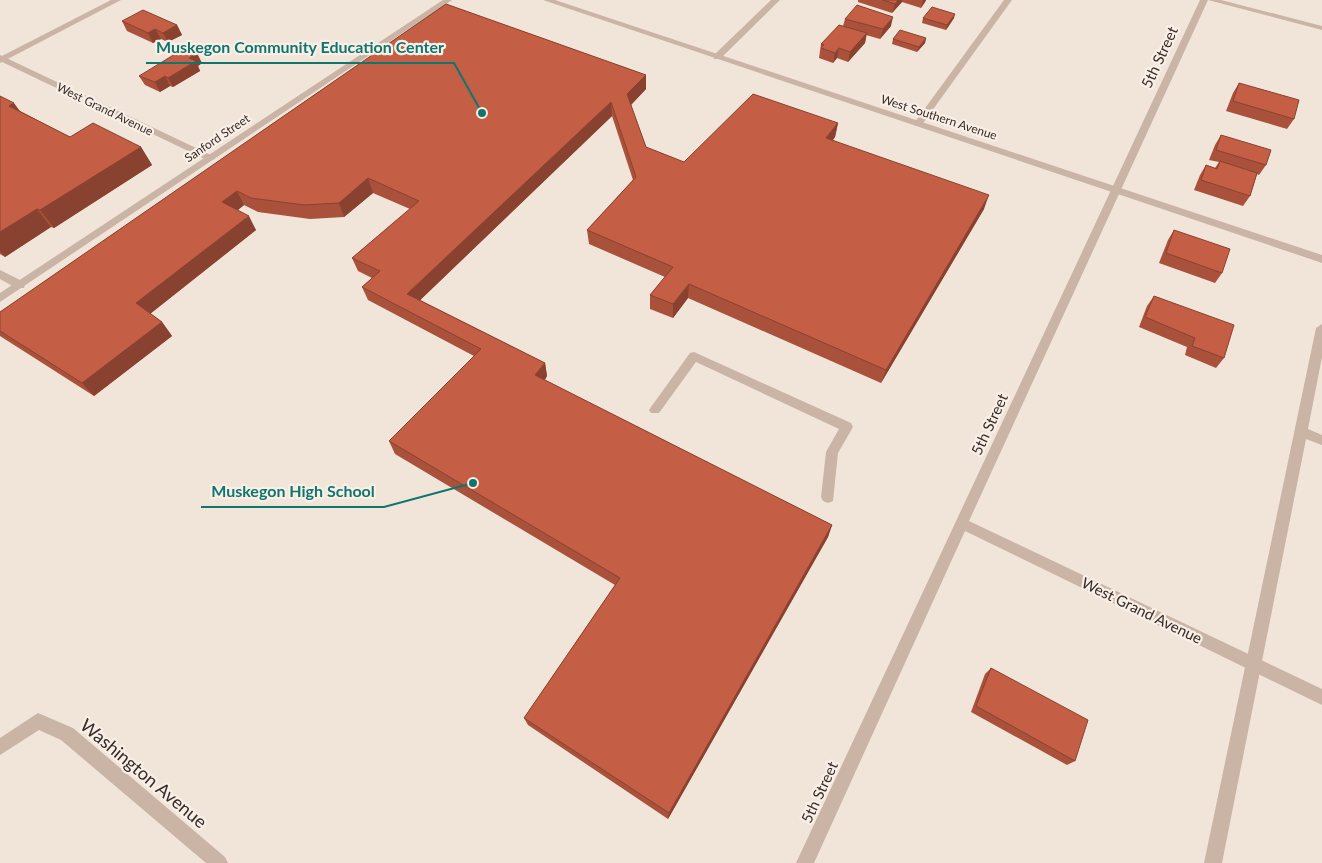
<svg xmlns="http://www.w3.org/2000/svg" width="1322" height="863" font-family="Lato,sans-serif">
	<rect width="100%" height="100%" fill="#f1e5da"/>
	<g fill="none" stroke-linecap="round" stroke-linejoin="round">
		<path fill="#c9b4a6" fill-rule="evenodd" d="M1004 0H1012L921 126H915V122Z
			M0 270 24 282 25 285 24 288H16L0 279Z
			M1322 324V357L1308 429 1322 435V445L1306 439 1222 863H1204L1316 328Z
			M694 352 851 423 853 427 838 453 833 501 828 503 823 501 821 497 826 452 839 429 696 362 659 413H651L649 410 651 407 690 353Z"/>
		<path fill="#c9b4a6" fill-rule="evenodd" d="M771 0H780L720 59H714V55Z
			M1200 0H1208L969 521 1322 689V705L965 531 814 863H796Z
			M1208 0H1221L1322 26V30Z
			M0 55 213 156 215 158 213 160H207L0 61Z
			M38 713 73 728 225 857 228 863H206L61 740 39 730 0 755V738Z"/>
		<path fill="#c9b4a6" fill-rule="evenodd" d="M111 0H121L0 63V57Z
			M443 0H452L0 302V293Z
			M543 0H555L1322 255V263Z"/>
	</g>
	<path fill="#a9513b" d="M858 0H926L925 2 921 8 902 2 892 13 858 2Z
		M446 4 646 75V89L631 105 646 147 684 162 838 123 835 137 833 140 984 209 881 383 688 298 673 318 650 309V295L665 277 589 244 587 230 633 180 612 116 420 300 545 363 547 376 545 380 832 525 828 537 668 819 528 725 524 718 615 585 395 454 389 441 474 356 368 300 362 287 372 278 358 271 352 258 410 209 373 193 344 217 310 219 258 212 244 205 238 210 256 230 150 314 162 322 172 336 94 396 0 336V312Z
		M923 18H954L946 30 922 23Z
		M845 19 891 26 880 39 866 35 865 43 848 62 837 58 833 63 819 58 821 44 843 26Z
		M122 21 177 25 182 35 168 42 161 39 153 43 127 31Z
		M926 38 925 43 917 52 892 44 893 39Z
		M202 63 198 66 200 71 173 87 170 86 160 92 145 85 139 76Z
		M1239 83 1294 119 1287 129 1226 111 1233 93Z
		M0 96 20 111 70 137 141 147 152 165 54 228 51 227 5 257 0 254Z
		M1221 135 1266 165 1259 175 1257 174 1250 196 1243 206 1194 190 1200 175 1206 165 1215 168 1219 162 1209 160 1215 145Z
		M1174 230 1222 273 1215 283 1159 263 1168 240Z
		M1154 296 1224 358 1216 368 1185 355 1187 347 1139 327 1147 306Z
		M991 668 1075 761 1067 765 971 712 985 674Z"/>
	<path fill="#894230" d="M898 0H902V2L892 13 895 4Z
		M923 0H926L925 2 921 8Z
		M955 14 954 18 946 30 947 25Z
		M893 17 891 26 880 39 883 29Z
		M177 25 182 35 168 42 163 33Z
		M155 29 161 39 153 43 148 33Z
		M867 33 865 43 848 62 850 52Z
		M926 38 925 43 917 52 919 47Z
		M839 48 837 58 833 63 835 53Z
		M197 53 202 63 198 66 200 71 173 87 168 78 189 58Z
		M646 75V89L628 108 627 94Z
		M165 76 170 86 160 92 155 82Z
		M611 102 612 116 412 308 407 294Z
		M14 103 27 121 9 106Z
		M838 123 835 137 823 152 826 138Z
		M141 147 152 165 54 228 40 210Z
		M368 178 373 193 344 217 339 203Z
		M237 191 244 205 230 216 222 202Z
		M989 195 984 209 881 383 886 370Z
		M37 209 51 227 5 257 0 251V232Z
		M249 216 256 230 146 317 136 303Z
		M689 284 688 298 673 318V304Z
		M162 322 172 336 94 396 82 383Z
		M545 363 547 376 537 388 535 375Z
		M832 525 828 537 668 819 669 813Z"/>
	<path fill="#c45e45" stroke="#894230" d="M883 0H898L895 4Z
		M446 4 646 75 627 94 646 147 684 162 753 94 838 123 826 138 989 195 886 370 689 284 673 304 650 295 673 267 587 230 636 177 611 102 407 294 545 363 535 375 832 525 669 813 524 718 620 578 389 441 481 349 362 287 380 271 352 258 419 201 368 178 339 203 304 205 251 198 237 191 222 202 249 216 136 303 162 322 82 383 0 331V312Z
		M857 5 893 17 883 29 845 19Z
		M932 7 955 14 947 25 923 18Z
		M143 10 177 25 163 33 155 29 148 33 122 21Z
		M839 25 867 33 850 52 839 48 835 53 821 48 824 45 821 44Z
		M900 30 926 38 919 47 893 39Z
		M185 48 197 53 189 58 196 61 168 78 165 76 155 82 139 76Z
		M1239 83 1299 100 1294 119 1233 101Z
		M0 96 14 103 9 106 70 137 93 123 141 147 40 210 37 209 0 232Z
		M1221 135 1271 150 1266 165 1216 150Z
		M1220 161 1257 173 1250 196 1201 180 1206 165 1217 169Z
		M1174 230 1230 249 1222 273 1166 253Z
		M1154 296 1234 325 1224 358 1192 346 1195 338 1145 317Z
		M991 668 1088 720 1075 761 976 706Z"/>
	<g text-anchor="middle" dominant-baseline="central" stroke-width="4.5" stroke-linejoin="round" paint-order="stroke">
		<g font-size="12" fill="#352b27" stroke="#f9efe6">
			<text transform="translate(105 109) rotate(26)">West Grand Avenue</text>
			<text transform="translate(939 117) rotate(18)">West Southern Avenue</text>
			<text transform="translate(217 138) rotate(-34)">Sanford Street</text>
		</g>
		<g font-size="15" fill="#352b27" stroke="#f9efe6">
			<text transform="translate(1159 57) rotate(-65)">5th Street</text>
			<text transform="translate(989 424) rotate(-65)">5th Street</text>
			<text transform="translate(1142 610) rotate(26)">West Grand Avenue</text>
			<text transform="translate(819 792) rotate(-65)">5th Street</text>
		</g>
		<g font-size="18" fill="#352b27" stroke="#f9efe6">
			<text transform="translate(144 773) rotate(40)">Washington Avenue</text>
		</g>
	</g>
	<path fill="none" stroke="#0f766e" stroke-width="2" d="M482 113L454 63H146M473 483L384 507H201"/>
	<g fill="#0f766e" stroke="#f9efe6" stroke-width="2">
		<circle cx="482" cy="113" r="5"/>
		<circle cx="473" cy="483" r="5"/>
	</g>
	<g font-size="16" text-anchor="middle" font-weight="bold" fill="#0f766e" stroke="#f9efe6" stroke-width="4.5" stroke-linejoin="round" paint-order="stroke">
		<text x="300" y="53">Muskegon Community Education Center</text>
		<text x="293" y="497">Muskegon High School</text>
	</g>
</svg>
